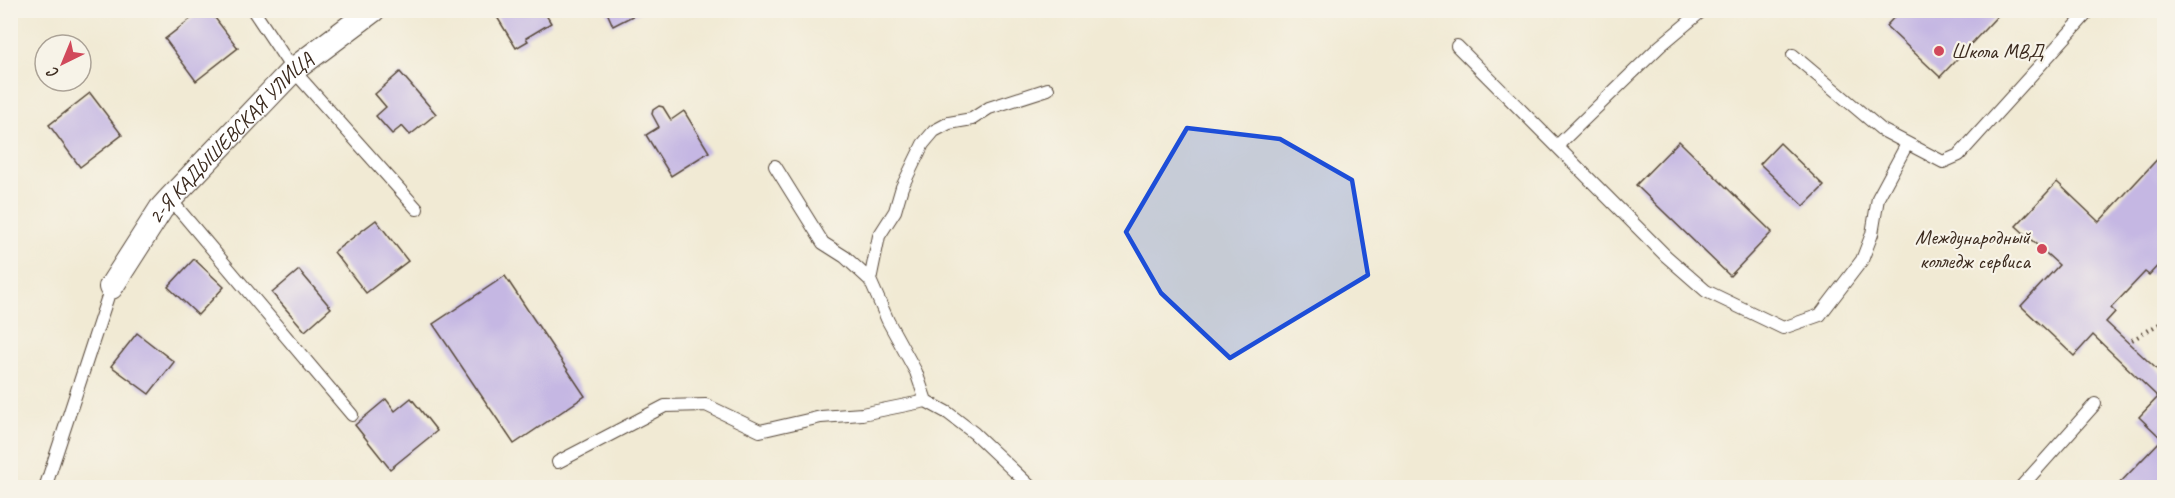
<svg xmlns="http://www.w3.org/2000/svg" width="2175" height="498" font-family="Caveat,sans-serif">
	<rect width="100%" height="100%" fill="#f7f3e8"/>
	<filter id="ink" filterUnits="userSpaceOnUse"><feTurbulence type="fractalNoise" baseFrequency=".0167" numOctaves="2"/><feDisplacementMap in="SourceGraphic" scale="12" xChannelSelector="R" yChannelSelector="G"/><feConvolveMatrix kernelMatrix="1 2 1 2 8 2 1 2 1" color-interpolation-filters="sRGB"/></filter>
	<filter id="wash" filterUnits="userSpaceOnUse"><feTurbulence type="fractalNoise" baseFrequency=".008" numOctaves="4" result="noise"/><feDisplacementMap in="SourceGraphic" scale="24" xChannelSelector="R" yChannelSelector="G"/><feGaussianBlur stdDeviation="1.35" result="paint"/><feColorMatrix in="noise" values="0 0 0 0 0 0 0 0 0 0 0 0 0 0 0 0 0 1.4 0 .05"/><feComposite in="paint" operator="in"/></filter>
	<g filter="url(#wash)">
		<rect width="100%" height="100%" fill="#f1ead4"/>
		<g id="blocks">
			<path fill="#c5b7e3" d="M202 10H209L238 48 196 81 165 39Z
				M488 10H543L551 23 526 38 528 41 516 48 494 12 490 14Z
				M606 10H644L613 26Z
				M1901 10H2003L1940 77 1886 26Z
				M400 72 436 114 410 135 402 126 392 134 376 116 386 107 375 94Z
				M90 93 122 135 80 167 49 125Z
				M659 106 663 107 671 120 684 111 709 152 671 176 646 135 659 127 652 114 653 110Z
				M1679 141 1772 232 1730 276 1636 185Z
				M1780 143 1824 186 1804 206 1760 164Z
				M2164 152V259L2149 275 2145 272 2111 308 2115 312 2106 322 2164 376V488H2115L2162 439 2139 417 2158 397 2093 335 2074 356 2021 306 2059 265 2016 226 2057 182 2099 222Z
				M376 220 408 261 366 293 334 252Z
				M194 259 224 287 198 315 168 287Z
				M299 270 331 308 305 331 272 293Z
				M505 276 585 396 514 444 433 324Z
				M137 333 174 362 149 394 111 366Z
				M411 398 437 431 390 469 355 425 386 399 395 411Z"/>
		</g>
	</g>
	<g filter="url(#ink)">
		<use href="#blocks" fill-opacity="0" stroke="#564739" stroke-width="1.5"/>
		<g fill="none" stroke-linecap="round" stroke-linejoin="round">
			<defs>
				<path id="service" d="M253 10 293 70 417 209
					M1457 46 1666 256 1706 291 1783 328 1820 315 1862 260 1872 234 1878 198 1907 144
					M1793 55 1882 130 1943 162 1959 155 2090 10
					M1557 146 1660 46 1703 10
					M775 166 823 243 845 257 870 280 888 321 916 372 926 401
					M170 199 352 415
					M870 280 879 236 895 211 902 187 923 144 934 131 949 123 972 119 989 108 1048 89
					M558 462 665 406 706 405 760 431 821 417 862 414 926 401 948 413 974 433 1032 488
					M45 488 111 287
					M2020 488 2095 404"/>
				<g id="minor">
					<path id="s1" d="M111 287 161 209 170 199 293 70 373 10"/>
				</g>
			</defs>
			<use href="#service" stroke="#564739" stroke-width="14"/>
			<use href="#minor" stroke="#564739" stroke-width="26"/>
			<path stroke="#564739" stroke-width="4" stroke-dasharray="1.5 4.5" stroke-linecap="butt" d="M2132 340 2164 321"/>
			<use href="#service" stroke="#fff" stroke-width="12"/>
			<use href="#minor" stroke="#fff" stroke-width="24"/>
		</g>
	</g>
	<path fill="#1d4ed8" fill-opacity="0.2" stroke="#1d4ed8" stroke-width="4.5" stroke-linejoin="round" d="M1187 128 1280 139 1352 180 1368 275 1230 358 1161 293 1126 232Z"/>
	<g fill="#d1495b" stroke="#f7f3e8" stroke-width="2">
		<circle cx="1939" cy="51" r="6"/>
		<circle cx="2042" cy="249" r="6"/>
	</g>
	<g text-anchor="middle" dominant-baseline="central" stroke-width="4.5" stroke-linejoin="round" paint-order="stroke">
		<g font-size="21" fill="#3b2a1e" stroke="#f7f3e8" text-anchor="start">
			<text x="1951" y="51">Школа МВД</text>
			<text x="2030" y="237" text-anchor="end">Международный<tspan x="2030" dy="24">колледж сервиса</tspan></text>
		</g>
		<g font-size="21" fill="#3b2a1e" stroke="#f7f3e8">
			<text stroke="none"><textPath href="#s1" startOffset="192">2-Я КАДЫШЕВСКАЯ УЛИЦА</textPath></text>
		</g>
	</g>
	<rect width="2175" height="498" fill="none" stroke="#f7f3e8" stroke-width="36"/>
	<g transform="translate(63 63) rotate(223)"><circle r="28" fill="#f7f3e8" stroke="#aca397" stroke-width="1.5"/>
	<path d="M0-4.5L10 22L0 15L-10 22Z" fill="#d1495b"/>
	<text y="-9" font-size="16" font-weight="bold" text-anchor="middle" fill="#3b2a1e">С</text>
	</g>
</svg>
